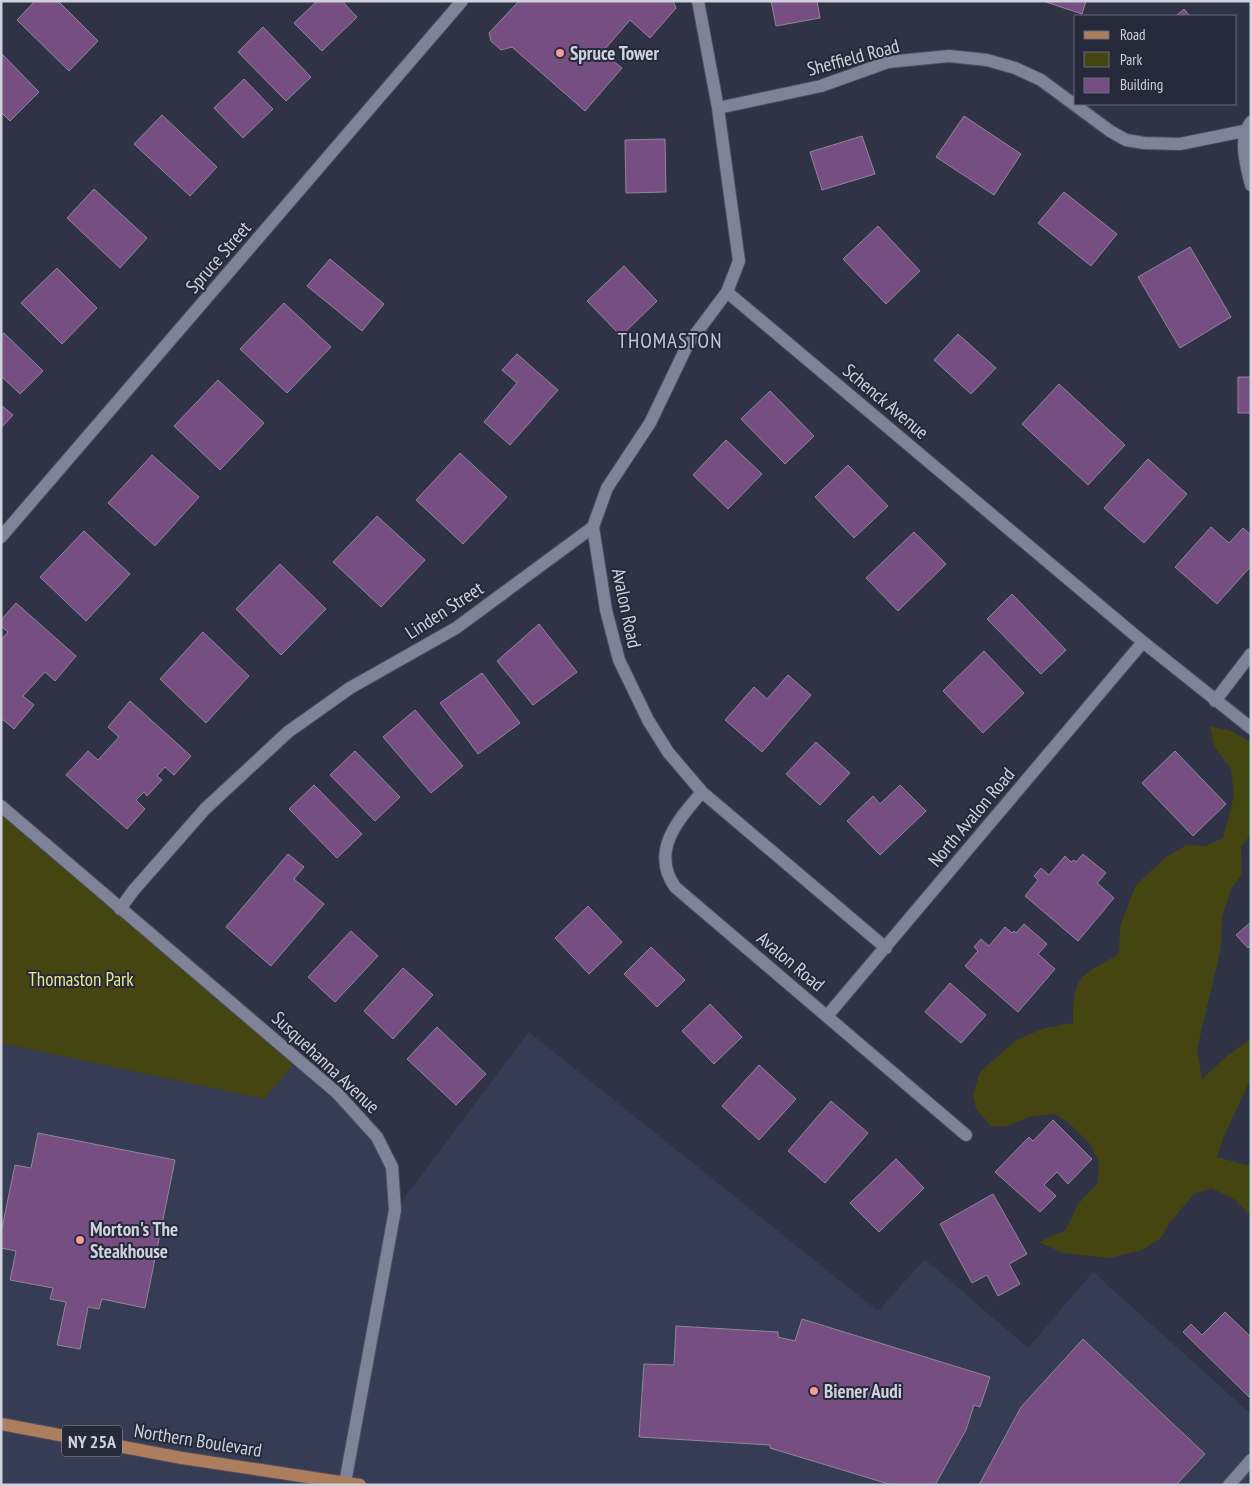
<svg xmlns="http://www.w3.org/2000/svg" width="1252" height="1486" font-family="'PT Sans Narrow',sans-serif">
	<rect width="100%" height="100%" fill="#2f3345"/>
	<path fill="#363c54" d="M529 1032 878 1311 925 1259 1028 1348 1093 1272 1251 1414V1485H1V1043L264 1099 298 1059 375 1132 392 1167 396 1209Z"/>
	<path fill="#454512" d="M1210 726 1231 731 1251 742V834L1241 847 1242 874 1231 889 1222 917 1221 948 1197 1049 1202 1079 1228 1055 1251 1039V1078L1224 1136 1217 1157 1246 1165 1251 1164V1216L1234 1199 1211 1188 1194 1194 1170 1222 1161 1238 1142 1250 1110 1258 1063 1253 1039 1242 1066 1230 1078 1204 1098 1183 1099 1162 1089 1143 1068 1122 1054 1114 1028 1117 1008 1126H991L976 1109 973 1094 980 1072 1016 1040 1045 1028 1073 1023C1073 974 1080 977 1119 954L1120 927 1136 885 1166 857 1187 845 1205 846 1223 838 1234 796 1231 769 1214 746Z
		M1 805 298 1059 264 1099 1 1043Z"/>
	<path fill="#764e81" stroke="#938598" d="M35 1H58L98 41 69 71 17 20Z
		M317 1H342L357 17 322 51 294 23Z
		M519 1H673L676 8 650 38 630 20 599 56 604 60 607 56 622 68 585 111 512 47 501 50 491 41 489 33Z
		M771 1H817L820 18 776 26Z
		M1043 1H1086L1082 14Z
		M1184 9 1190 16H1176Z
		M263 27 311 77 286 101 238 52Z
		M1 53 39 92 10 121 1 112Z
		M244 79 273 109 243 138 214 108Z
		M162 115 217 167 190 196 134 144Z
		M964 116 1021 154 994 195 936 157Z
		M862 136 875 174 822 190 810 152Z
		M665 139 666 192 626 193 625 140Z
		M94 189 147 238 120 268 67 218Z
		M1064 192 1117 234 1091 266 1038 223Z
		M878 226 920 271 886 304 843 259Z
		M1190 247 1231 317 1180 348 1138 277Z
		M330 259 384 304 362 331 307 286Z
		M624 266 657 301 621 336 587 301Z
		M57 268 97 308 62 344 21 303Z
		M284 303 331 347 287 393 240 349Z
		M4 333 43 371 20 394 1 376V336Z
		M958 334 996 368 971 394 934 360Z
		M517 354 558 390 510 445 484 422 517 383 502 370Z
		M1238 377H1251V413H1238Z
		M218 380 264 423 220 470 174 426Z
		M1059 384 1125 445 1088 485 1022 424Z
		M770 391 814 436 785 464 741 419Z
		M1 405 13 415 1 428Z
		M726 440 762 474 728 509 693 475Z
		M460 453 507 497 463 544 416 500Z
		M152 455 199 497 155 546 108 503Z
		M1148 459 1187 494 1144 543 1104 508Z
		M848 465 888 506 854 538 815 497Z
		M377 516 425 560 381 607 333 562Z
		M1211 527 1229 543 1243 528 1251 535V566L1217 604 1175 567Z
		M84 531 130 574 86 621 40 577Z
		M914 532 946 564 898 611 866 578Z
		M280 564 326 609 281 655 236 609Z
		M1012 594 1066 650 1041 674 987 619Z
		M16 603 76 656 55 681 45 672 23 696 34 705 14 729 1 718V640L8 632 1 626V620Z
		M539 624 577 672 533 705 497 661Z
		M203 632 249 676 206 723 160 679Z
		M984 651 1024 693 983 733 943 691Z
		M482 673 520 723 478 754 440 703Z
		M788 675 811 695 762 752 725 720 754 687 767 699Z
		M130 701 191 756 174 775 165 767 157 776 162 780 147 796 144 792 136 800 145 809 127 829 66 775 88 751 98 760 119 737 108 727Z
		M415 710 463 766 431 793 383 737Z
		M816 742 850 773 820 805 786 774Z
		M355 751 400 797 375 821 330 775Z
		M1175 751 1226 804 1193 836 1142 783Z
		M314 785 362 834 337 858 289 809Z
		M900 785 926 811 880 855 847 821 873 796 880 804Z
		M288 854 304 867 294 879 324 904 271 966 226 927Z
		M1083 854 1106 873 1097 883 1114 898 1078 941 1025 896 1038 880 1034 876 1041 868 1049 875 1065 856 1071 862 1074 860 1076 862Z
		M588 906 622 942 589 974 555 938Z
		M1251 922V945L1248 948 1236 935Z
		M1024 924 1047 944 1038 954 1055 969 1018 1012 965 966 978 951 974 947 981 939 989 946 1005 927 1012 933 1014 931 1016 933Z
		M351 931 378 956 335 1002 308 977Z
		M651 947 685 980 657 1007 624 974Z
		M403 968 433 995 393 1039 364 1011Z
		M950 983 986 1015 961 1043 925 1012Z
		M710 1004 742 1037 714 1064 682 1031Z
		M437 1027 486 1074 456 1105 407 1059Z
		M759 1065 796 1099 759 1140 722 1106Z
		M831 1101 868 1133 825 1183 788 1151Z
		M1053 1120 1092 1159 1068 1184 1057 1172 1044 1185 1056 1196 1040 1212 995 1172 1029 1137 1033 1141Z
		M38 1133 175 1160 145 1308 102 1299 99 1309 88 1307 80 1349 57 1345 66 1302 50 1299 53 1288 10 1280 16 1251 1 1248V1233L15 1165 31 1168Z
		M896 1159 924 1188 879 1232 850 1203Z
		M993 1194 1027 1254 1009 1264 1020 1284 998 1296 987 1275 972 1283 940 1224Z
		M1225 1312 1251 1337V1395L1249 1397 1183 1332 1191 1324 1202 1335Z
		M802 1319 990 1377 980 1407 974 1405 966 1430 935 1485H892L770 1448V1445L639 1437 644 1364 674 1365 676 1326 778 1332V1337L795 1341Z
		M1083 1339 1205 1454 1176 1485H979L1021 1407Z"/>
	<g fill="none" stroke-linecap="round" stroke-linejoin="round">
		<defs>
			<path id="minor" d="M718 108 821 86 888 62 949 56 987 60 1015 68 1041 80 1110 131 1126 140 1144 143 1180 144 1244 131
				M1251 122C1238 139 1246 165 1251 185
				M727 292 1143 642 1251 728
				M593 527 606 610 619 660 648 720 668 752 702 792 886 948
				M1 537 462 1
				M1215 701 1251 654
				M702 792C678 820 650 851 675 887L966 1135
				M1 806 337 1093 377 1137 392 1167 395 1210 345 1483
				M120 909 133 891 205 809 288 732 350 688 456 628 593 527 607 488 650 423 688 344 727 292 739 261 718 108 698 1
				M827 1016 1143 642
				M1229 1485 1251 1460"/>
			<path id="primary" d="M1 1424 182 1458 360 1485"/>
		</defs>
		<use href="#minor" stroke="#4b4e5d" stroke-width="14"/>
		<use href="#primary" stroke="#4b4e5d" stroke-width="14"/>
		<use href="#minor" stroke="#7e8398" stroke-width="12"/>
		<use href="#primary" stroke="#ad7e5d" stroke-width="12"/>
	</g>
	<g fill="#f59b9a" stroke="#25293a" stroke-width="2">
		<circle cx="560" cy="53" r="5"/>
		<circle cx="80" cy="1240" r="5"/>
		<circle cx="814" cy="1391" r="5"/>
	</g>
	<g text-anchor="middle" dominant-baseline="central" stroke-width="4" stroke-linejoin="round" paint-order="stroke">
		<rect fill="#25293a" stroke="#9da0ad" stroke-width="1" x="62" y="1425.5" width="60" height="31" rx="4"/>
		<g font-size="18" font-weight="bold" fill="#d0d3de">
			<text x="92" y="1441">NY 25A</text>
		</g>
		<g font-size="19" font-weight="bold" fill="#d0d3de" stroke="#25293a" text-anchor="start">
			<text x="570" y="53">Spruce Tower</text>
			<text x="90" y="1229">Morton's The<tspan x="90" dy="22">Steakhouse</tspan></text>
			<text x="824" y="1391">Biener Audi</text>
		</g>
		<g font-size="19" fill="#d0d3de" stroke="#25293a">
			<text transform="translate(853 57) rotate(-15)">Sheffield Road</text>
			<text transform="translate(218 257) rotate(-49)">Spruce Street</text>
			<text transform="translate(886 401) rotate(40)">Schenck Avenue</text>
			<text transform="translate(627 608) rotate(78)">Avalon Road</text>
			<text transform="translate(444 610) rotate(-33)">Linden Street</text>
			<text transform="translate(971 817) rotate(-50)">North Avalon Road</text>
			<text transform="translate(791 961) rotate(40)">Avalon Road</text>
			<text transform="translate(326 1062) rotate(43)">Susquehanna Avenue</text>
			<text transform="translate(198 1440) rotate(9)">Northern Boulevard</text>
		</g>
		<g font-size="19" fill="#e7eb88" stroke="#25293a">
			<text x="81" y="979">Thomaston Park</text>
		</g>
		<g font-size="21" letter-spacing="1" fill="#c1c7dd" stroke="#25293a">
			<text x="670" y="340">THOMASTON</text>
		</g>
	</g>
	<rect width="1252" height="1486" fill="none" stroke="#d0d3de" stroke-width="5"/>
	<rect x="1074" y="15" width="162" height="90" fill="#25293a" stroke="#696d7c"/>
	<rect x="1084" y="31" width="25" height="8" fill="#ad7e5d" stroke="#696d7c"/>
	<text x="1120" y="40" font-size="15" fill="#d0d3de">Road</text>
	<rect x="1084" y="52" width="25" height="15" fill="#454512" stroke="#696d7c"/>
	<text x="1120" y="65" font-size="15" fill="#d0d3de">Park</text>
	<rect x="1084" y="78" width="25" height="15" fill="#764e81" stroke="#696d7c"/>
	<text x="1120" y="90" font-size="15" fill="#d0d3de">Building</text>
</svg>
